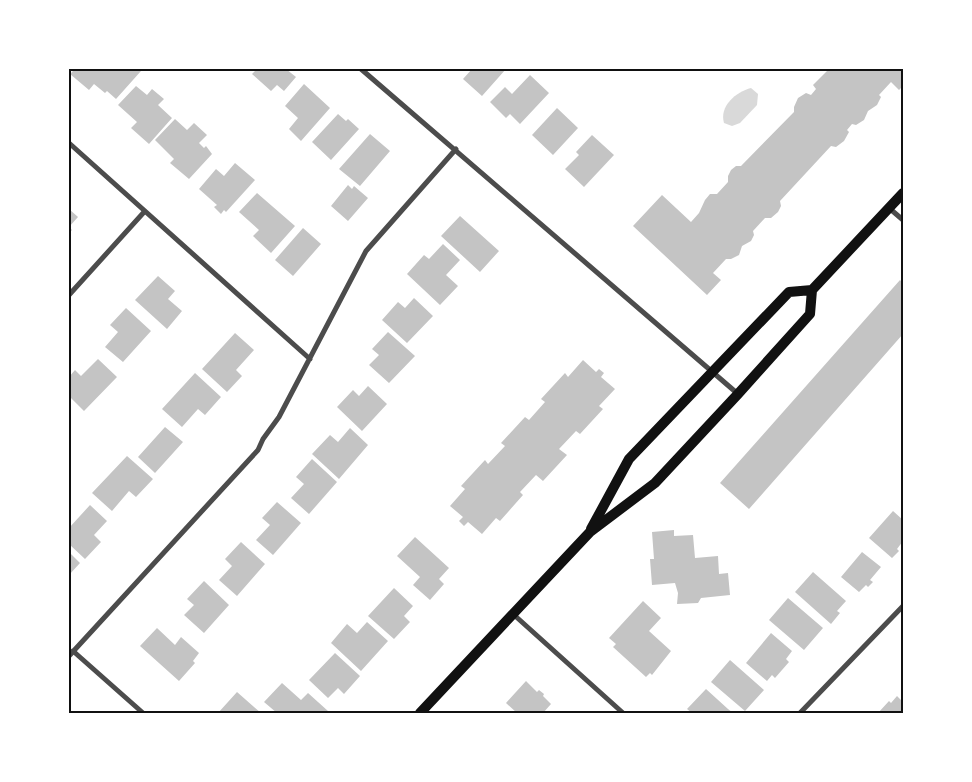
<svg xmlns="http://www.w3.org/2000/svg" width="972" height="782" font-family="'Fira Sans',sans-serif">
	<rect width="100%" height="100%" fill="#fff"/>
	<path fill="#d9d9d9" d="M751 88 758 94 757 105 740 123 732 126 724 123C719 106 736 92 751 88Z"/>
	<path fill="#c4c4c4" d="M75 69 119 70 138 69 141 71 116 99 107 91 105 93 94 84 89 90 70 74Z
		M257 69H286L296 77 284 91 277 85 271 91 252 74Z
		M472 69H506L482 96 463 79Z
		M829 69H903V86L899 90 891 82 879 95 881 97 877 105 868 111 864 120 856 125 852 124 847 130 849 132 844 141 836 147 831 146 780 201 781 206 778 212 771 218H765L753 231 754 235 751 241 742 246 739 255 731 259H726L713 273 721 280 707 295 633 226 662 195 691 222 699 213 705 200 710 194H717L728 182V176L731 170 736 166H741L794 112V107L798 98 806 93 811 95 816 89 813 85Z
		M530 75 549 93 520 124 510 114 506 118 490 102 505 87 512 94Z
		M304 84 330 108 301 141 289 129 298 118 285 106Z
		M136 86 147 95 152 89 164 99 158 105 172 118 149 144 131 128 137 122 118 105Z
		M557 108 578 128 553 155 532 135Z
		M338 114 346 121 348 119 359 129 331 160 312 142Z
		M175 119 187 130 194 123 207 135 199 143 204 148 206 146 212 154 189 179 170 163 174 159 155 140Z
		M370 134 390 151 360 186 339 169Z
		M592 135 614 155 584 187 565 169 579 155 576 152Z
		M235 163 255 180 226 212 224 210 221 214 214 207 217 205 199 189 216 169 224 176Z
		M348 185 352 189 354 186 368 198 348 221 331 206Z
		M257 193 295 226 271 253 253 236 259 230 239 212Z
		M69 209 78 217 69 227 72 230 69 233Z
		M460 216 499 251 480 272 441 236Z
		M303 228 321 244 293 276 275 260Z
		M443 244 460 260 446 275 458 286 440 305 407 274 424 255 429 259Z
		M158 276 175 291 168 299 182 311 167 329 135 300Z
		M900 280 903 283V334L749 509 720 483Z
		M414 298 433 316 407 343 382 320 398 302 405 308Z
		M126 308 151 331 123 362 105 347 118 332 110 325Z
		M388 332 415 356 389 383 369 365 379 355 372 349Z
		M235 333 254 350 236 370 242 376 227 392 202 369Z
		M98 359 117 377 84 411 69 396V377L75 370 81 376Z
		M583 360 596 372 599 369 604 373 601 377 615 389 599 406 603 409 580 434 576 431 559 449 567 455 543 481 536 475 520 492 523 495 500 521 496 518 482 534 468 522 464 526 459 521 463 517 450 506 465 489 461 486 485 460 488 464 505 446 501 443 525 417 529 420 545 402 541 399 565 373 568 377Z
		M195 373 221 397 205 415 198 409 182 427 162 409Z
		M368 386 387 404 362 431 337 407 353 390 359 396Z
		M165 427 183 442 155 473 138 457Z
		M350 428 368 445 339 479 312 454 330 435 338 442Z
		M127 456 153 479 136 497 129 491 112 511 92 493Z
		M312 459 337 482 309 514 291 498 304 484 296 477Z
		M277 502 301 523 273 555 256 540 270 525 262 518Z
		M90 505 107 521 94 535 101 542 85 559 69 544V528Z
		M893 511 903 520V541L897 549 899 551 892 558 869 538Z
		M674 530V536L693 535 695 558 718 556 719 574 728 573 730 595 701 598 698 603 677 604 678 593 675 583 652 585 650 559H654L652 532Z
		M415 537 449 568 439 579 444 584 430 600 413 585 420 577 397 556Z
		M241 542 265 564 237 596 219 580 232 566 225 559Z
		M69 552 80 563 69 575Z
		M862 552 881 567 870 580 873 582 868 587 866 585 859 592 841 577Z
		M813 572 846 601 837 611 840 613 831 624 795 592Z
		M204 581 229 605 204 633 184 615 194 605 187 599Z
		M394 588 413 606 404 616 410 622 394 639 368 616Z
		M788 598 823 628 804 650 769 620Z
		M643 601 661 618 649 631 671 651 652 675 650 673 646 677 613 647 616 644 609 638Z
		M367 622 388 641 361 671 331 643 347 624 357 633Z
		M157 628 175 645 181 637 199 653 193 661 195 663 179 681 140 646Z
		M771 633 792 651 786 659 789 662 775 678 772 675 767 681 746 663Z
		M335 653 360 676 344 694 338 688 328 698 309 680Z
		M730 660 764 690 745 711 711 682Z
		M526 681 537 692 539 690 544 694 543 696 551 704 543 713H517L506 703Z
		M282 683 301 700 308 693 328 711 326 713H277L264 702Z
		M706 689 728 709 733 713H692L687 709Z
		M237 692 261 713H218Z
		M897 696 903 702V713H878L889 701 891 703Z"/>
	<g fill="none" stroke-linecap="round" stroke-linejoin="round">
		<path stroke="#4c4c4c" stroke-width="5" d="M361 69 738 394
			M69 143 310 359
			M889 208 903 220
			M69 295 145 211
			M513 614 623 713
			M73 651 143 713
			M69 656 258 450 263 439 279 417 366 251 456 149
			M800 713 903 606"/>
		<path stroke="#111" stroke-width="10" d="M591 529 629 459 789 292 812 290
			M420 713 590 532 655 483 738 394 810 314 812 290 903 193"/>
	</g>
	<rect width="972" height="782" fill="none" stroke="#ffffff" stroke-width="140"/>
	<rect x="70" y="70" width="832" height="642" fill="none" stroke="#111" stroke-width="2"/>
</svg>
